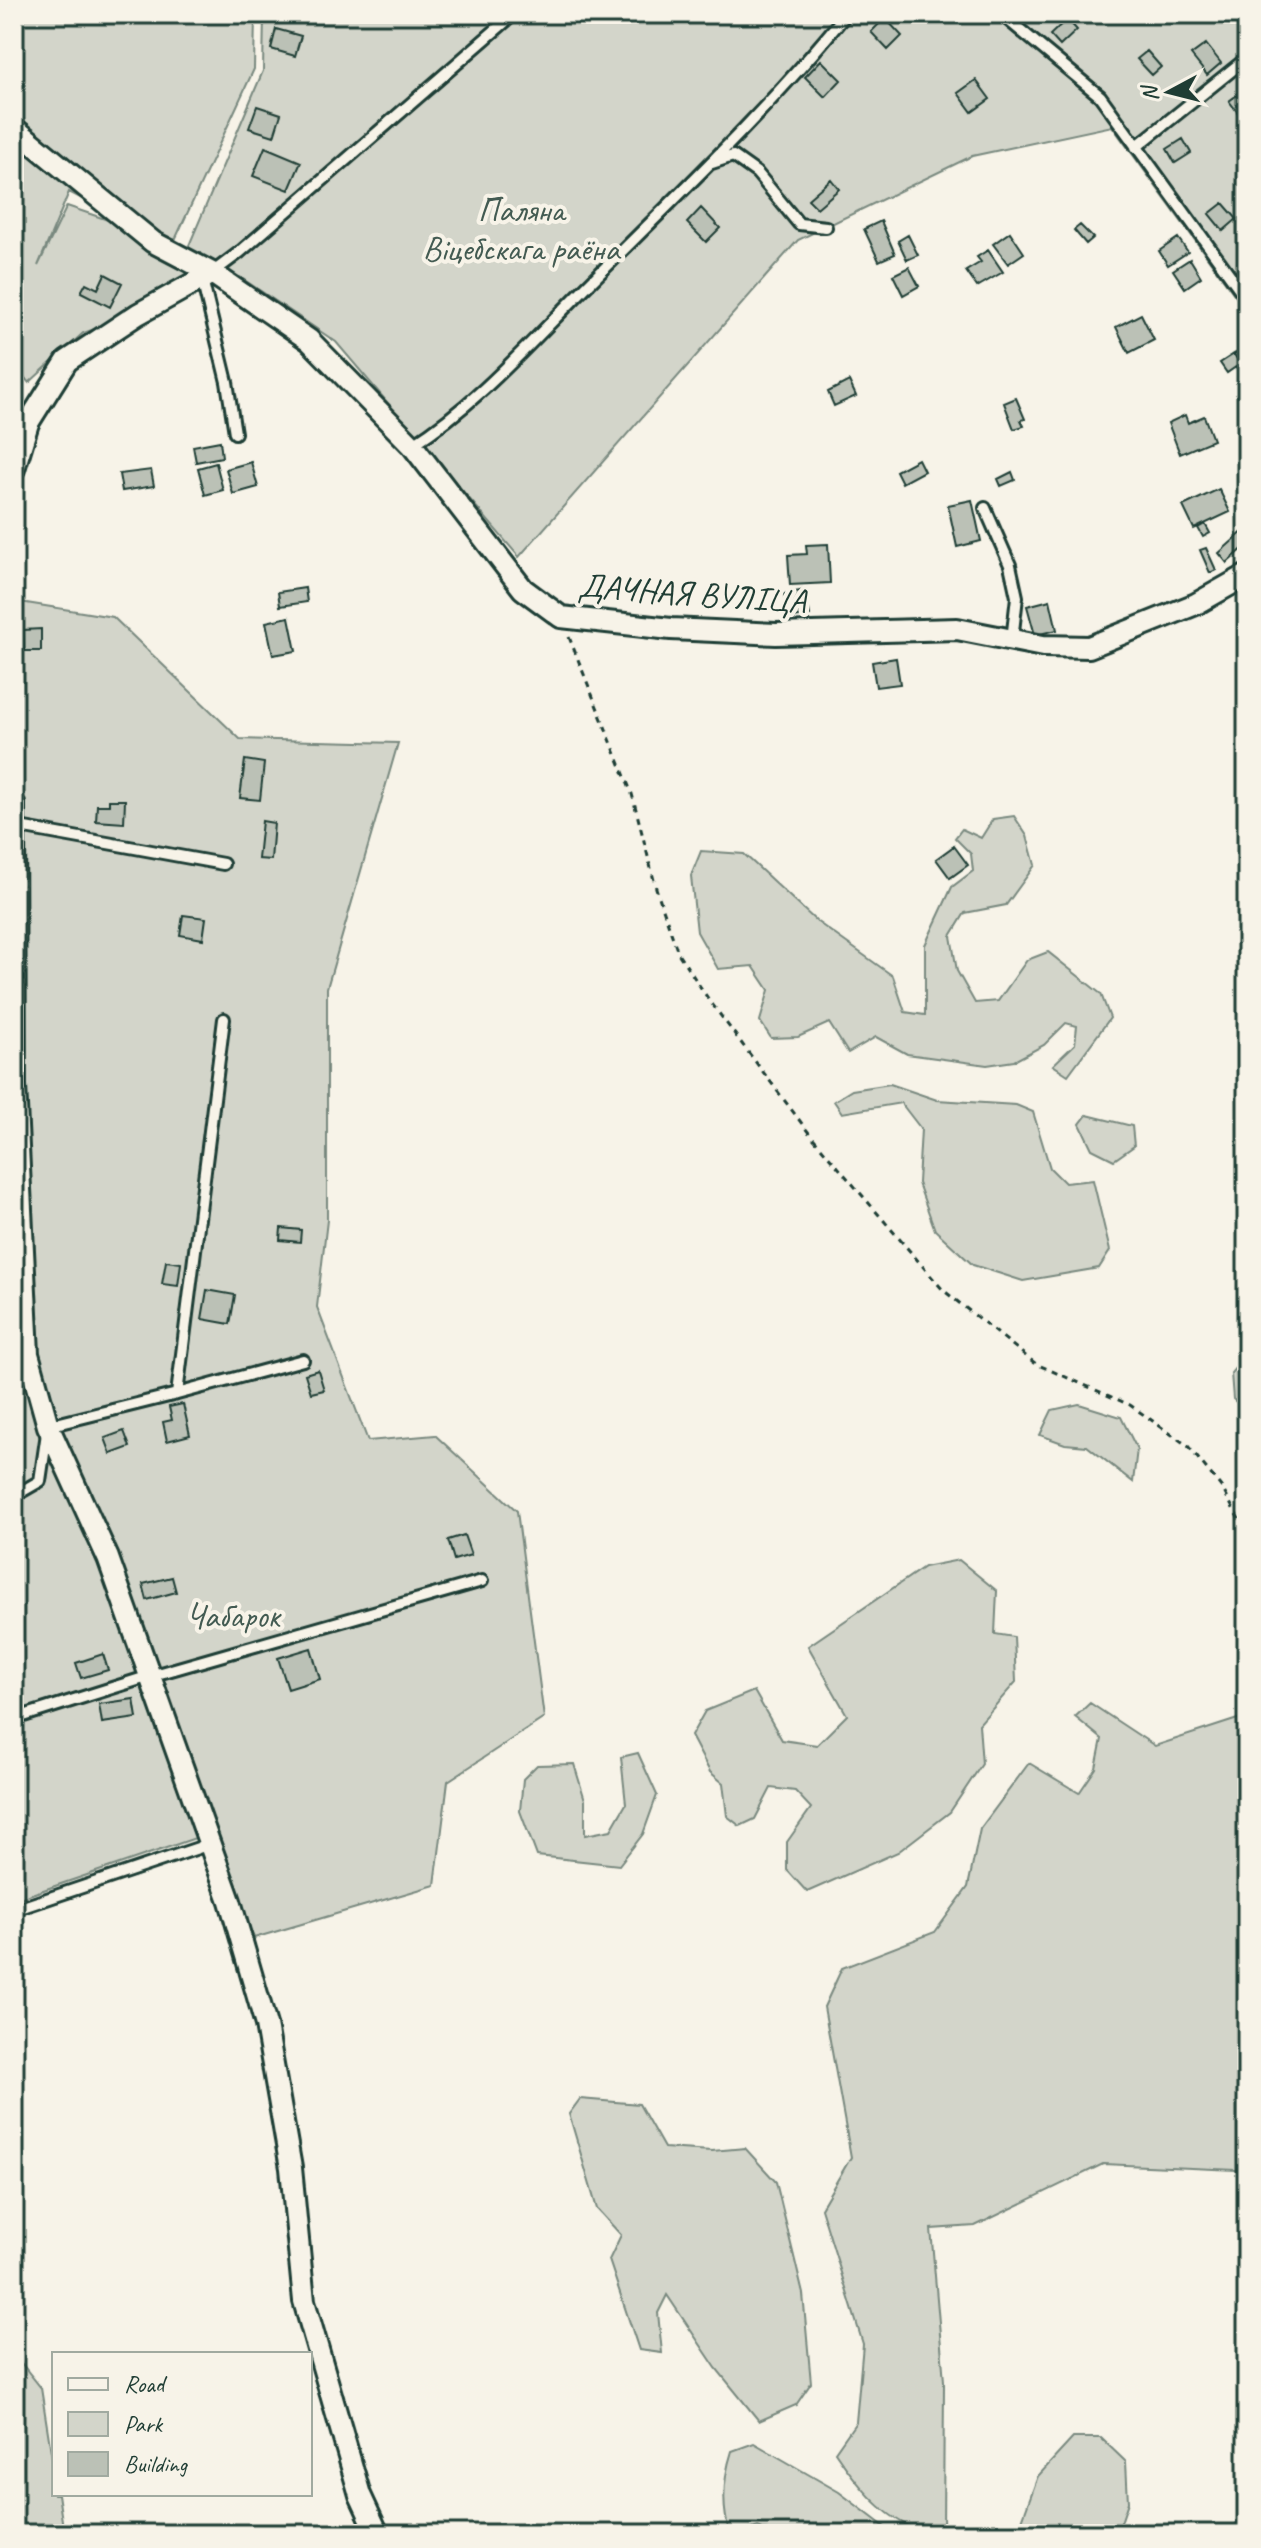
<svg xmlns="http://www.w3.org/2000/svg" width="1261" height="2548" font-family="Caveat,sans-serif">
	<rect width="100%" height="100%" fill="#f7f3e8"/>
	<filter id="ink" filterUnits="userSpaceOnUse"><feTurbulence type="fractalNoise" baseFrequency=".0125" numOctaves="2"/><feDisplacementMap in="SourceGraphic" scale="16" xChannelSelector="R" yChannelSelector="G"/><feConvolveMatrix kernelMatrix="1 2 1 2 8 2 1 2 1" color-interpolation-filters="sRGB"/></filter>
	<g filter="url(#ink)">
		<path fill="#d3d5ca" stroke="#79897f" stroke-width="2" fill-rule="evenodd" d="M14 14H255L254 69 174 242 188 248 263 71 264 14H1247V312L1112 126 972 156 798 240 519 557 336 342 240 277 83 333 29 383 14 365ZM69 192 146 232V233L67 206 38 266Z
			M14 601 113 617 240 739 398 743 327 988V1220L317 1307 368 1441 435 1435 517 1511 544 1718 448 1781 435 1885 254 1938 207 1834 14 1900Z
			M1014 816 1027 836 1035 865 1006 905 965 913 951 936 957 971 975 1003 998 1001 1027 960 1048 952 1101 994 1110 1018 1068 1075 1053 1065 1075 1044 1077 1026 1066 1023 1044 1045 1014 1061 987 1065 907 1054 876 1037 848 1053 829 1023 798 1037 771 1038 760 1021 769 990 753 966 718 969 697 932 691 876 701 851 744 854 816 921 893 976 905 1012 925 1015V945L952 887 973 871 971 854 955 838 962 829 981 838 993 819Z
			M890 1084 937 1100 1016 1105 1033 1112 1050 1168 1065 1183 1093 1180 1110 1251 1099 1268 1023 1281 973 1265 935 1230 918 1183 921 1129 901 1103 842 1113 834 1101 852 1090Z
			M1087 1115 1132 1126 1134 1146 1114 1160 1092 1149 1080 1124Z
			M1242 1360 1247 1362V1412L1233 1399 1231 1373Z
			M1079 1404 1121 1417 1137 1449 1133 1482 1087 1446 1065 1444 1040 1435 1052 1410Z
			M959 1560 997 1591 995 1634 1014 1637 1016 1682 979 1724 982 1764 950 1812 898 1852 807 1892 787 1870V1842L811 1808 795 1791 771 1788 755 1819 740 1826 727 1816 723 1783 710 1772 691 1736 705 1711 754 1691 782 1740 817 1745 847 1715 808 1646 924 1567Z
			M1090 1703 1155 1746 1247 1716V2175L1236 2170 1103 2164 975 2226 931 2229 944 2381 943 2534C895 2534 860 2489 835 2452L856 2422 863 2344 821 2208 851 2157 824 2007 842 1968 935 1932 968 1887 980 1829 1029 1763 1079 1793 1096 1768 1102 1739 1075 1717Z
			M638 1753 657 1795 643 1834 619 1865 537 1856 520 1811 523 1779 537 1765 574 1764 585 1800V1835L611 1830 626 1804 621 1757Z
			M580 2099 639 2104 664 2148 712 2151 745 2148 776 2182 803 2294 811 2383 796 2405 759 2421 716 2368 667 2295 658 2313 662 2353 639 2350 609 2260 621 2235 597 2209 569 2114Z
			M14 2354 41 2388 54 2471V2494H58L64 2534H14Z
			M1073 2438H1101L1126 2462 1128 2502 1117 2534H1017L1038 2476Z
			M754 2443 839 2492 894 2534H776L758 2527 738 2534H730C721 2506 723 2479 732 2451Z"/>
		<path fill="#bbc1b6" stroke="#1f3d34" stroke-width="2" d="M885 18 902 36 888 50 871 32Z
			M1067 19 1077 30 1060 46 1050 35Z
			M276 29 301 36 295 56 271 49Z
			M1206 44 1221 63 1207 75 1191 55Z
			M1147 51 1161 67 1152 75 1137 59Z
			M821 60 841 80 825 97 805 77Z
			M976 80 990 99 972 112 958 93Z
			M1244 90 1247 94V108L1239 114 1229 101Z
			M257 106 281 114 274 136 249 128Z
			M1183 139 1191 153 1175 163 1167 149Z
			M265 147 301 162 289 190 253 176Z
			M831 179 839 189 817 208 808 199Z
			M1223 203 1237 219 1223 231 1209 214Z
			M701 208 720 228 706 242 687 223Z
			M881 221 895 254 879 261 864 229Z
			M1080 225 1093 238 1086 244 1074 230Z
			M1010 232 1024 253 1008 264 993 244Z
			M908 235 918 255 907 260 898 241Z
			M1178 238 1188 252 1168 265 1159 251Z
			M988 250 1003 272 977 287 966 271 981 262 977 257Z
			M1190 259 1201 277 1185 288 1173 270Z
			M909 267 919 286 903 295 893 275Z
			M105 274 122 283 110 307 81 292 86 283 98 289Z
			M1141 314 1154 340 1129 353 1116 327Z
			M1243 349 1247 360 1240 364 1234 354Z
			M1234 354 1240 364 1227 373 1220 363Z
			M849 381 856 396 834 406 828 392Z
			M1016 398 1025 419 1021 420 1024 426 1014 429 1004 403Z
			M1185 415 1188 423 1204 416 1213 440 1180 454 1168 423Z
			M220 441 222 457 196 462 193 446Z
			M918 459 924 471 902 483 896 471Z
			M251 462 258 487 233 494 226 469Z
			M216 463 223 490 205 495 198 468Z
			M151 470 154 486 122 491 119 474Z
			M1012 472 1015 480 1001 486 998 479Z
			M1219 489 1230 512 1194 529 1183 506Z
			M972 500 981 541 957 547 948 505Z
			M1205 524 1210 533 1203 537 1198 528Z
			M1247 528V545L1227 563 1219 553Z
			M828 544 830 583 790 585 788 555 807 554 806 545Z
			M1206 548 1216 570 1210 573 1200 550Z
			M305 588 307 602 280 606 278 592Z
			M806 590 810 615 788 619 784 594Z
			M1050 600 1057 630 1035 635 1027 606Z
			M289 617 296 651 273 655 266 622Z
			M41 629V651H24L23 630Z
			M896 658 900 684 876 687 872 662Z
			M245 760 264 763 260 800 240 798Z
			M109 800H125L124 823 96 821 97 805H109Z
			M262 821 274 823 271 860 258 859Z
			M954 846 968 865 950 878 936 859Z
			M183 915 206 918 203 939 180 935Z
			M281 1228 301 1230 300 1242 280 1240Z
			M166 1261 181 1263 178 1286 162 1284Z
			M207 1290 235 1295 230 1324 202 1319Z
			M318 1370 324 1390 311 1393 305 1374Z
			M183 1404 190 1435 167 1441 163 1422 172 1420 169 1407Z
			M124 1431 130 1447 111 1454 105 1438Z
			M464 1535 471 1555 454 1560 448 1540Z
			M172 1577 176 1592 147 1600 143 1584Z
			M311 1648 320 1679 288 1689 278 1658Z
			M103 1654 108 1670 81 1678 76 1663Z
			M134 1699 137 1718 102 1723 99 1704Z"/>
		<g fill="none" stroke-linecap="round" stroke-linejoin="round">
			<defs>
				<path id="service" d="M1001 14 1100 96 1247 299
					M1136 147 1247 58
					M712 163 733 156 757 173 799 224 826 227
					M212 273 240 252 514 14
					M202 279 227 382 235 433
					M412 445C480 402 534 338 591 282 678 195 768 110 846 14
					M985 508 1010 565 1017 597 1012 640
					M14 826 223 864
					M177 1394 303 1360
					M14 1496 40 1481 48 1426 177 1394 224 1019
					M14 1719 150 1676 482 1581
					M14 1910 210 1844"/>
				<path id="minor" d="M14 128 153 242 212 273 309 340 412 445 523 589 561 617 671 629 776 634 957 629 1043 646 1089 647 1196 604 1247 575
					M14 469 28 423 67 361 138 314 212 273
					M14 804 15 1085 28 1354 48 1426 108 1558 230 1901 266 2025 291 2168 304 2301 360 2495 378 2534"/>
			</defs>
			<use href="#service" stroke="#1f3d34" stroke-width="16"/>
			<use href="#minor" stroke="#1f3d34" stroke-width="26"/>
			<path stroke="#1f3d34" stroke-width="3" stroke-dasharray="6 6" stroke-linecap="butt" d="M569 637 632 794 656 888 678 953 709 1000 809 1133 943 1290 1036 1364 1130 1405 1188 1446 1222 1488 1247 1534"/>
			<use href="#service" stroke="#f7f3e8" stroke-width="10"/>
			<use href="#minor" stroke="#f7f3e8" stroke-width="20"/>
		</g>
	</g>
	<g text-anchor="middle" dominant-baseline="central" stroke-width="8" stroke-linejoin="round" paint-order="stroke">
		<g font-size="34" fill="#435b52" stroke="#f7f3e8">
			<text x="521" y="209">Паляна<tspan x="521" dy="39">Віцебскага раёна</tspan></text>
			<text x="233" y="1615">Чабарок</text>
		</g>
		<g font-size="34" fill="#1f3d34" stroke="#f7f3e8">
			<text transform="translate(692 593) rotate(4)">ДАЧНАЯ ВУЛІЦА</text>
		</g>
	</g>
	<rect width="1261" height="2548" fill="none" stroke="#f7f3e8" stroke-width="48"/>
	<rect x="24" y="24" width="1213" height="2500" fill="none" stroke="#1f3d34" stroke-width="3" filter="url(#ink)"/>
	<rect x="52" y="2352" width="260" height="144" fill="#f7f3e8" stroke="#a1aaa0" stroke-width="2"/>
	<rect x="68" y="2378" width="40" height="12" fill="#f7f3e8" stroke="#a1aaa0" stroke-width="2"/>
	<text x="124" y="2392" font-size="24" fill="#1f3d34">Road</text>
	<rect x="68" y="2412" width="40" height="24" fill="#d3d5ca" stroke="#a1aaa0" stroke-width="2"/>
	<text x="124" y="2432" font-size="24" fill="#1f3d34">Park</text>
	<rect x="68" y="2452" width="40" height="24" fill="#bbc1b6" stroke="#a1aaa0" stroke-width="2"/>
	<text x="124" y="2472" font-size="24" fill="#1f3d34">Building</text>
	<g transform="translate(1169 92) rotate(263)" stroke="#f7f3e8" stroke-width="6" paint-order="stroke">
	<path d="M0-6L14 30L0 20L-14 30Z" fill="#1f3d34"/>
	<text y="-12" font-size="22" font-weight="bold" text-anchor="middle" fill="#1f3d34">N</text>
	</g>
</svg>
